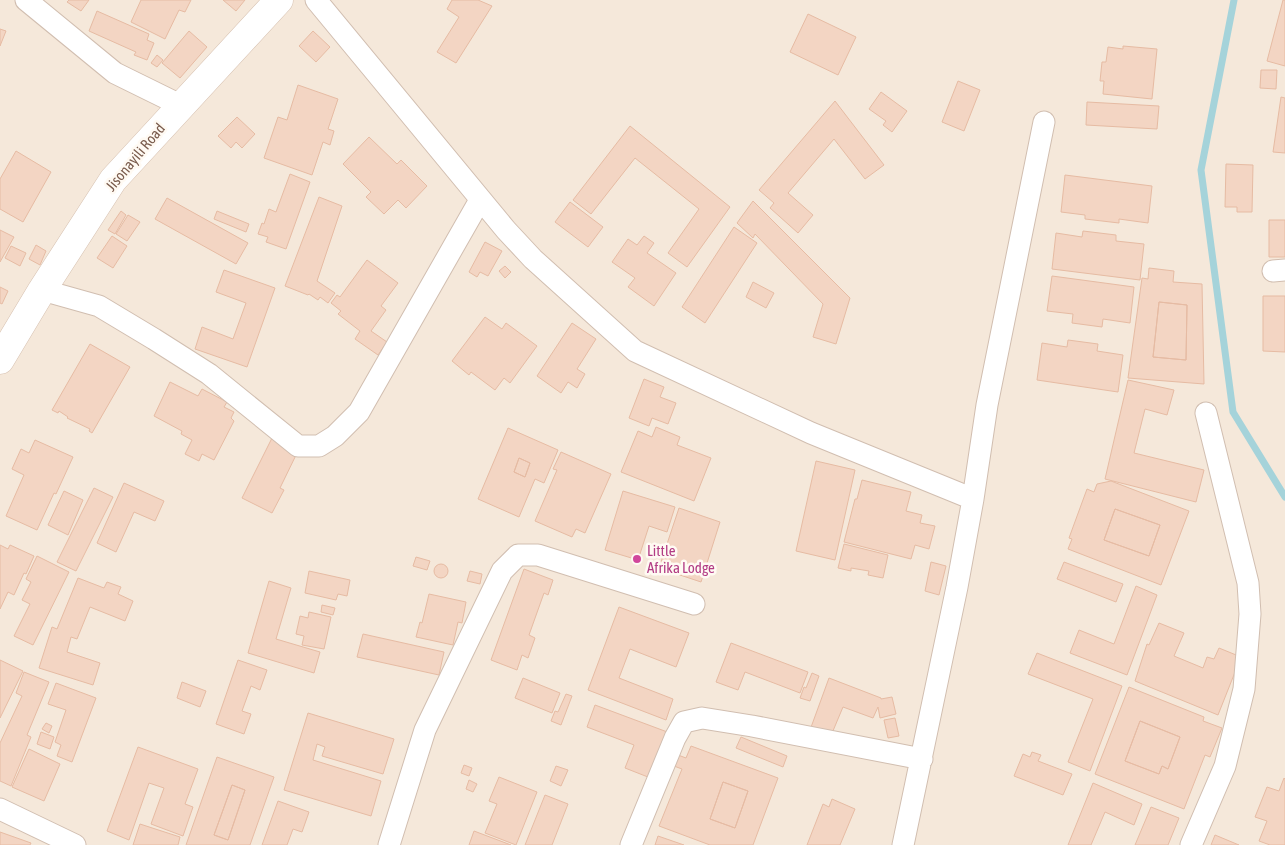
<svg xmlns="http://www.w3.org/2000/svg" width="1285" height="845" font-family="'Asap Condensed',sans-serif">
	<rect width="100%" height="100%" fill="#fdf6ec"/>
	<path fill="#f5e8da" d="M0 0H1285V845H0Z"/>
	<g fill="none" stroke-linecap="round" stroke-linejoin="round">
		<path stroke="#a5d3da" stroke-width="7" d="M1234 0 1201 170 1233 412 1285 497"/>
	</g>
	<path fill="#f3d5c3" stroke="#e6bba3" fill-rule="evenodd" d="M69 0H89L81 11 67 2Z
		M141 0H191L185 12 179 10 165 39 131 22Z
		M223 0H245L236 11Z
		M452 0H478L492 6 456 63 437 52 459 17 447 9Z
		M1283 0H1285V66L1267 61Z
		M97 11 149 34 147 40 154 43 147 60 134 55 136 52 89 31Z
		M808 14 856 37 838 75 790 52Z
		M0 29 6 31 0 46Z
		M189 31 207 47 180 78 162 63Z
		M313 31 330 47 316 62 299 46Z
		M1123 46 1157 49 1152 99 1103 94 1104 81H1100L1102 62H1106L1108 47 1123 49Z
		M157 55 163 60 157 67 151 63Z
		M1261 70H1277L1276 89 1260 88Z
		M958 81 980 90 964 131 942 122Z
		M298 85 338 99 328 129 334 131 330 145 323 142 312 175 264 158 278 117 287 120Z
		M881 92 907 111 892 132 883 125 886 121 869 109Z
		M1281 97 1285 98V153L1273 152Z
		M835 101 884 165 865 179 834 139 788 193 813 215 798 233 770 208 774 203 759 190Z
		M1087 102 1159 106 1157 129 1086 125Z
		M237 117 255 134 242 148 236 142 231 148 218 136Z
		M630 126 730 207 687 267 668 253 699 209 635 158 591 214 573 200Z
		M369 137 397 164 401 160 427 186 406 208 398 200 384 214 366 197 371 192 343 164Z
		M16 151 51 172 23 222 0 209V179Z
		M1226 164 1253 165 1252 212H1237V207H1225Z
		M290 174 310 182 286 249 266 242 268 237 258 234 262 223 264 224 269 209 276 212Z
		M1065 175 1152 186 1148 223 1119 219V223L1085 219V215L1061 212Z
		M319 197 342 206 317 281 335 293 328 303 320 297 318 300 309 294 308 295 285 286Z
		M167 198 248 243 236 264 155 219Z
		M753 201 850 298 836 344 813 337 823 304 755 234 753 238 737 223Z
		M570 202 603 227 588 247 555 222Z
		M121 211 126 215 115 234 108 230Z
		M217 211 249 224 246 232 214 219Z
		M128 215 140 222 127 241 116 234Z
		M1269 220H1285V257H1269Z
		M734 227 757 243 705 323 682 307Z
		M0 230 14 237 0 262Z
		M1083 231 1116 235V241L1144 244 1140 280 1052 269 1056 233 1082 237Z
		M112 236 127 246 113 268 97 258Z
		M644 236 654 243 647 253 676 273 654 306 628 287 635 278 612 262 628 239 637 245Z
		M485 242 502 251 488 276 480 272 477 277 469 272Z
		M36 245 46 251 40 265 29 259Z
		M11 246 26 253 20 266 5 258Z
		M367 260 398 283 381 306 386 310 371 331 387 342 378 355 355 339 360 331 338 314 341 311 331 303 337 295 340 297Z
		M505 266 511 272 505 278 499 271Z
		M1149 268 1174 271 1173 282 1202 284 1204 384 1128 378 1142 278 1148 279ZM1159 302 1187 305 1186 360 1153 357Z
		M224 270 275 288 247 367 195 349 202 327 233 339 246 303 216 292Z
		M1052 276 1134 287 1130 323 1103 319 1102 327 1072 323 1073 314 1047 311Z
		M753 282 774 293 766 308 746 297Z
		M0 287 8 291 2 304 0 303Z
		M1263 296H1285V352L1263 351Z
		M1159 302 1187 305 1186 360 1153 357Z
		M485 317 502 329 506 323 537 346 510 383 504 378 495 390 471 372 469 375 452 361Z
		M572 323 596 339 577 369 585 374 577 388 568 382 561 393 537 376Z
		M1068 340 1098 344 1097 351 1123 355 1118 392 1037 380 1042 343 1067 347Z
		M90 344 130 367 92 433 89 431 90 429 67 418 68 417 59 411 58 413 52 410Z
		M644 379 664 387 660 397 676 403 668 424 652 418 649 426 629 418Z
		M1128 380 1174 390 1167 415 1145 409 1134 453 1204 470 1196 502 1105 479Z
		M170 382 198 396 202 389 227 402 224 407 234 412 231 418 234 421 214 460 202 454 199 461 185 454 192 440 181 434 182 431 154 416Z
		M656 427 680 437 677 445 711 458 694 501 621 472 638 431 652 437Z
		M508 428 558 450 544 483 535 479 519 517 478 499ZM519 458 530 463 525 477 514 472Z
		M272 438 298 451 280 488 284 490 272 513 242 498Z
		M35 440 73 457 56 494 54 493 37 530 6 516 24 475 12 469 21 449 29 453Z
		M561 452 611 474 585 533 576 529 572 537 535 521 557 470 553 469Z
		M519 458 530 463 525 477 514 472Z
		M816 461 855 470 835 560 796 551Z
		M862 480 911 492 906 511 922 515 920 523 935 526 929 549 915 545 911 559 844 542 855 499H857Z
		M1111 481 1189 511 1161 585 1068 549 1072 539 1069 538 1087 489 1094 492 1097 484ZM1115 509 1160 525 1149 556 1104 540Z
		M124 483 164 501 155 521 134 512 116 552 97 543Z
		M94 488 113 497 76 571 57 562Z
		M64 491 83 500 68 535 48 525Z
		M623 491 675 507 667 532 649 526 638 560 605 550Z
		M679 508 720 522 701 582 659 568Z
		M1115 509 1160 525 1149 556 1104 540Z
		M844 544 888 555 883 578 868 575 869 571 851 568V571L838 568Z
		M0 545 8 549 10 545 34 556 26 574 24 573 14 595 8 592 0 609Z
		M37 556 69 572 33 645 14 636 30 604 22 600 31 582 26 579Z
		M416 557 430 561 427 570 413 566Z
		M931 562 946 566 939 595 925 591Z
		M1064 562 1123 584 1116 602 1057 579Z
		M434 571a7 7 0 1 1 14 0a7 7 0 1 1-14 0Z
		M524 569 553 580 548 595 544 593 529 635 535 638 528 658 522 655 517 670 491 660Z
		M309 571 350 580 347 596 338 594 336 600 305 593Z
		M470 571 482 574 480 584 467 581Z
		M78 578 104 588 107 582 121 587 118 594 133 601 125 621 90 607 77 639 71 637 67 652 100 663 93 685 39 668 52 627 57 629Z
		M269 581 291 588 276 639 320 652 314 673 248 653Z
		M1136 586 1157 595 1127 675 1070 653 1079 630 1114 644Z
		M429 594 466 602 462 623 458 622 453 645 416 637 420 622 422 623Z
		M322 605 335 608 333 615 321 612Z
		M619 607 689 633 676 667 630 649 619 678 673 699 666 720 588 690Z
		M309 612 331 617 324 649 302 645 304 636 296 634 300 616 308 618Z
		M1159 623 1184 633 1174 656 1203 668 1207 657 1214 659 1219 648 1241 657 1218 715 1135 681 1147 644 1149 645Z
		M363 634 444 652 439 675 357 657Z
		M731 643 808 672 800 693 745 672 738 690 716 682Z
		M1037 653 1122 686 1090 771 1068 762 1093 699 1028 674Z
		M0 660 23 671 0 718Z
		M238 660 267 670 260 690 251 686 242 711 251 714 244 734 216 724Z
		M24 672 49 682 27 735 31 737 11 786 0 781V743L22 696 16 693Z
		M812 673 819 676 810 701 800 698 804 687 806 688Z
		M523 678 560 693 552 713 515 698Z
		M829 678 881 698V699L892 697 896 714 880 718 878 707 873 718 843 707 830 738 810 730Z
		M182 682 206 691 200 707 177 698Z
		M56 683 96 698 72 762 57 756 61 745 55 742 66 710 48 704Z
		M1129 687 1204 717 1203 721 1222 728 1210 757 1205 755 1184 809 1095 774ZM1140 721 1180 737 1168 769 1162 766 1159 774 1125 761Z
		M566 694 572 696 561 725 551 721 555 711 558 712Z
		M595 705 670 733 653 779 625 768 634 745 587 727Z
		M308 713 394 739 383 774 322 756 325 747 317 744 313 760 381 781 371 816 284 790Z
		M895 718 899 736 888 738 884 720Z
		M1140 721 1180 737 1168 769 1162 766 1159 774 1125 761Z
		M46 723 52 726 49 733 42 729Z
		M41 732 54 737 50 749 37 744Z
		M741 737 787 756 783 767 736 748Z
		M691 746 778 778 753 845H710L659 826 682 769 674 766 678 755 686 758ZM723 782 748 791 735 828 710 819Z
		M138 747 198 769 185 804 193 807 183 836 151 824 164 788 149 783 129 840 107 831Z
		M29 749 60 764 44 801 12 787Z
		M1032 752 1041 755 1038 761 1072 774 1063 795 1014 776 1023 754 1030 757Z
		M217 757 274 777 250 845H186ZM232 785 245 790 228 840 214 835Z
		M464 765 472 768 469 776 461 773Z
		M556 766 568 770 561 786 550 781Z
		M499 777 537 792 516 845 485 833 497 804 489 801Z
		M1284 778 1285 779V845H1270L1259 841 1267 821 1255 817 1267 787 1279 791Z
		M469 780 477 784 473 792 466 789Z
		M723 782 748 791 735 828 710 819Z
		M1093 783 1142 804 1134 825 1105 812 1091 845H1068Z
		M232 785 245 790 228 840 214 835Z
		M545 795 568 804 552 845H525Z
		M832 799 855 809 840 845H807L823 804 829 807Z
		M278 801 309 812 302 832 293 829 287 845H262Z
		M1151 807 1179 818 1168 845H1135Z
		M140 824 180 837 178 845H133Z
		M474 831 511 845H469Z
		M0 832 31 843 30 845H0Z
		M1215 835 1239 845H1211Z
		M658 836 684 845H655Z"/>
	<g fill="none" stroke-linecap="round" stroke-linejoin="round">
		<defs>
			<path id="street" d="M26 0 115 73 180 105
				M316 0 506 230 533 259 635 351 811 433 973 499
				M1273 271 1285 270
				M42 290 99 306 154 339 209 374 298 446H319L335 436 359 412 480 200
				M0 809 75 845
				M389 845 425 730 502 571 518 555H538L694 604
				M631 845 675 738 684 722 702 718 752 726 922 759
				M903 845 957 587 973 499 987 405 1044 122
				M1191 845 1225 766 1244 689 1250 614 1248 583 1206 413"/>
			<path id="secondary" d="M0 360 42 290 113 180 279 0"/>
		</defs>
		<use href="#street" stroke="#d1beb0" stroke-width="23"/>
		<use href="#secondary" stroke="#d6c0b0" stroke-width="29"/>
		<use href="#street" stroke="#fff" stroke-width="21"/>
		<use href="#secondary" stroke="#fff" stroke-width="28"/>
	</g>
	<circle fill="#d1479c" stroke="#fffaf3" stroke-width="2" cx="637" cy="559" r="5"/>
	<g text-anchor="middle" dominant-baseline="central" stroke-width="5" stroke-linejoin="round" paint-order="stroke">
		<g font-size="15" fill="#7a5c4d" stroke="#fffaf3">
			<text transform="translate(135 157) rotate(-50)">Jisonayili Road</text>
		</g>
		<g font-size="15" fill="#b23c85" stroke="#fffaf3" text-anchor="start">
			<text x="647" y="550">Little<tspan x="647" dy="17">Afrika Lodge</tspan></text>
		</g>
	</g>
</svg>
